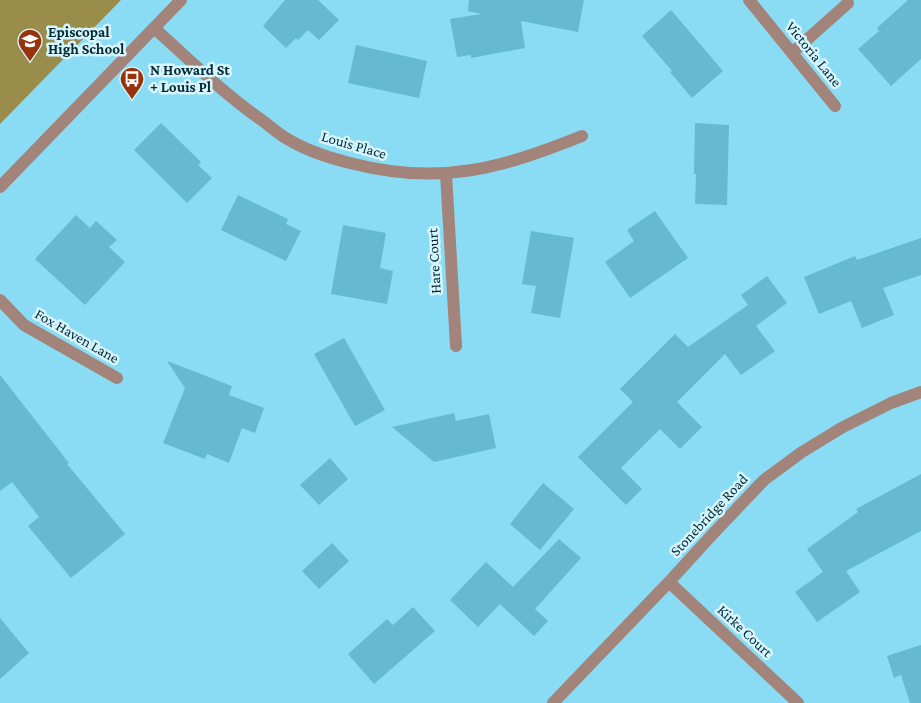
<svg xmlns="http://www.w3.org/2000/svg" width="921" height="703" font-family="'Crimson Pro',serif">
	<rect width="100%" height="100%" fill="#89dcf4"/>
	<path fill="#9a8c4a" d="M0 0H121L0 124Z"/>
	<path fill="#65b9d0" d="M285 0H318L339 20 319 40 308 30 298 40 296 38 286 48 263 26Z
		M469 0H584L578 32 521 21 525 48 471 58V55L457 57 450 19 481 14 468 11Z
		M908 0H921V59L891 86 858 49 879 31 877 28Z
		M671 10 723 71 692 98 670 72 672 71 642 36Z
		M356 45 427 61 419 98 348 83Z
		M161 123 201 162 198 165 212 178 187 203 134 150Z
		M695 123 729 125 727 205 695 204 696 174H694Z
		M238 195 288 219 286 224 301 231 286 261 221 230Z
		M655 211 688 258 630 298 605 262 634 241 627 230Z
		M76 215 90 228 96 221 117 240 109 247 125 262 85 305 35 259Z
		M343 225 386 233 380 268 393 271 387 304 331 294Z
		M531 231 574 238 560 318 531 313 536 286 522 284Z
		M921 238V275L883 288 894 315 862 328 851 301 819 314 804 277 855 256 857 260Z
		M767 276 787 303 756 326 775 351 741 375 725 354 677 402 702 427 680 449 660 429 621 468 642 489 626 505 578 457 633 402 620 389 675 334 688 347 748 305 741 295Z
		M344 338 385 410 355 426 314 354Z
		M167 361 232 386 229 395 264 408 255 433 242 428 229 463 207 454 205 459 163 443 185 388Z
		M0 375 69 463 67 464 125 534 71 578 28 526 39 517 12 482 0 491Z
		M454 413 456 421 489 414 496 448 434 462 392 427Z
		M330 458 348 479 319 505 300 485Z
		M921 474V531L846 571 860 592 817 622 795 592 823 572 807 549 858 512 856 509Z
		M543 483 574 509 540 550 510 524Z
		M559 539 581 558 535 609 548 621 534 636 500 604 478 627 450 600 486 562 513 587Z
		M332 543 349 561 319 589 302 571Z
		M413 607 435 631 374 684 348 654 387 619 393 625Z
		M0 618 29 653 0 679Z
		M921 645V703H910L901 675 894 678 887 656Z"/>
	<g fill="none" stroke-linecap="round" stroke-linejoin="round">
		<path stroke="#a2847b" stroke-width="12" d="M749 0 835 106
			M154 28C190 60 224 94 263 121 272 128 281 136 291 141 310 152 333 159 354 164 441 186 502 168 582 136
			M792 53 848 3
			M446 174 456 346
			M0 187 181 0
			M0 300 24 325 117 378
			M669 582 798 703
			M553 703 669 582 710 537 764 480 802 452 843 427 891 403 921 392"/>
	</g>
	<defs>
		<symbol id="school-pin" viewBox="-11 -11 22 30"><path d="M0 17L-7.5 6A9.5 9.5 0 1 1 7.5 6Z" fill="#98320b" stroke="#d6f5ff"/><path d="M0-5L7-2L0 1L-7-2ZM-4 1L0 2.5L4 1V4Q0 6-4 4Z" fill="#fff"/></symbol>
		<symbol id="bus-pin" viewBox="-11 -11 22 30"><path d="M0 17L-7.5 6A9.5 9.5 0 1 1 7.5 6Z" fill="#98320b" stroke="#d6f5ff"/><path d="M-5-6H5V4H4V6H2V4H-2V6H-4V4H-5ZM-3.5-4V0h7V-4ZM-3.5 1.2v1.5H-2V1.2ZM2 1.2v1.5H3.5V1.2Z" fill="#fff"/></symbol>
	</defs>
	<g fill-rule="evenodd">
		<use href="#school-pin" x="16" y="27" width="28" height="38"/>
		<use href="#bus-pin" x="118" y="65" width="28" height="38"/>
	</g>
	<g text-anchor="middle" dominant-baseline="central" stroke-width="5" stroke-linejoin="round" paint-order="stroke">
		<g font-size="15" font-weight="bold" fill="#042a33" stroke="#d6f5ff" text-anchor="start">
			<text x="48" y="32">Episcopal<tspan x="48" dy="17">High School</tspan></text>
			<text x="150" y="70">N Howard St<tspan x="150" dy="17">+ Louis Pl</tspan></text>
		</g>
		<g font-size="15" fill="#042a33" stroke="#d6f5ff">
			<text transform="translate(814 54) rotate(51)">Victoria Lane</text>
			<text transform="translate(354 145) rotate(16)">Louis Place</text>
			<text transform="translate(434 261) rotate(-93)">Hare Court</text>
			<text transform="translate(77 336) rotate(30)">Fox Haven Lane</text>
			<text transform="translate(709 515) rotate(-47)">Stonebridge Road</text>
			<text transform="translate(745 631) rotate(43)">Kirke Court</text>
		</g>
	</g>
</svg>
